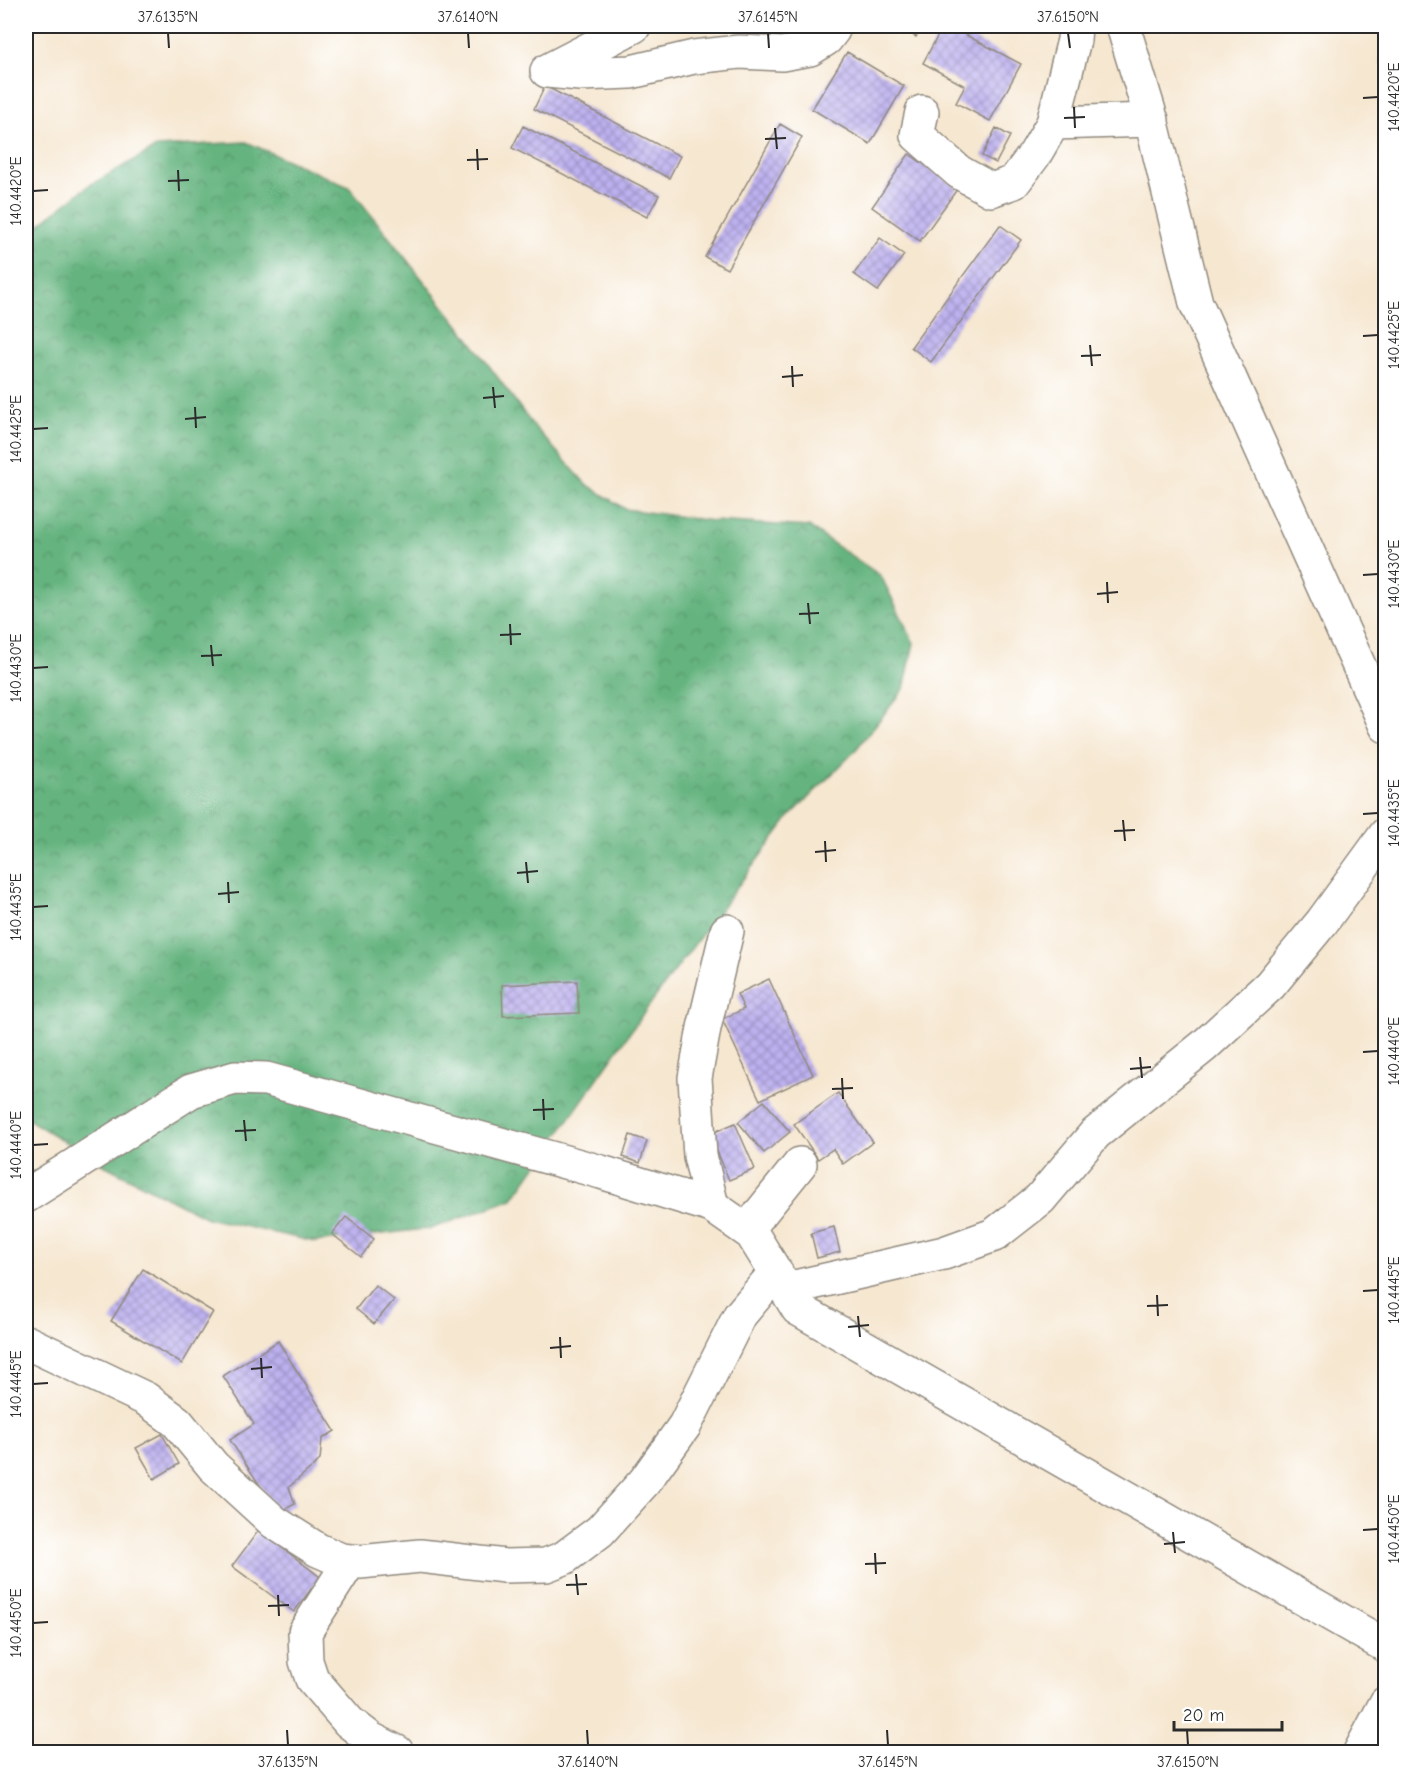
<svg xmlns="http://www.w3.org/2000/svg" width="1411" height="1778" font-family="'Comic Neue',sans-serif">
	<defs>
		<pattern id="forest-crowns" width="20" height="18" patternUnits="userSpaceOnUse" patternTransform="scale(1.5)"><rect width="20" height="18" fill="#65b47f"/><path d="M2 6a3 3 0 1 1 6 0M12 15a3 3 0 1 1 6 0" fill="none" stroke="#539368"/></pattern>
		<pattern id="building-cross-hatch" width="8" height="8" patternUnits="userSpaceOnUse" patternTransform="scale(1.5)"><rect width="8" height="8" fill="#bdb1ef"/><path d="M0 0l8 8M0 8l8-8" fill="none" stroke="#9a90c2"/></pattern>
	</defs>
	<rect width="100%" height="100%" fill="#fff"/>
	<filter id="ink" filterUnits="userSpaceOnUse"><feTurbulence type="fractalNoise" baseFrequency=".0167" numOctaves="2"/><feDisplacementMap in="SourceGraphic" scale="12" xChannelSelector="R" yChannelSelector="G"/><feConvolveMatrix kernelMatrix="1 2 1 2 8 2 1 2 1" color-interpolation-filters="sRGB"/></filter>
	<filter id="wash" filterUnits="userSpaceOnUse"><feTurbulence type="fractalNoise" baseFrequency=".008" numOctaves="4" result="noise"/><feDisplacementMap in="SourceGraphic" scale="24" xChannelSelector="R" yChannelSelector="G"/><feGaussianBlur stdDeviation="1.35" result="paint"/><feColorMatrix in="noise" values="0 0 0 0 0 0 0 0 0 0 0 0 0 0 0 0 0 1.4 0 .05"/><feComposite in="paint" operator="in"/></filter>
	<g filter="url(#wash)">
		<rect width="100%" height="100%" fill="#f6e7d0"/>
		<path fill="url(#forest-crowns)" stroke="#487055" stroke-width="1.5" d="M246 142 349 187 465 333 532 424 586 484 625 509 713 521 809 527 881 576 914 643 904 689 854 752 790 816 645 1011 513 1199 433 1228 315 1242 207 1218 98 1162 26 1118V235L88 186 157 147Z"/>
		<g fill="none" stroke-linecap="round" stroke-linejoin="round">
			<path stroke="#44b4bb" stroke-width="10" d="M1384 26 1386 61"/>
		</g>
		<g id="blocks">
			<path fill="url(#building-cross-hatch)" d="M754 26H800V29L754 31Z
				M897 26H924L916 37Z
				M943 26H949L1021 64 990 121 956 103 965 86 923 63Z
				M847 52 904 86 870 144 812 109Z
				M545 86 680 156 669 178 534 109Z
				M780 124 802 137 727 269 705 257Z
				M523 126 659 195 647 217 512 148Z
				M996 128 1010 136 996 163 982 156Z
				M909 154 958 188 920 241 872 207Z
				M1000 225 1021 240 931 362 911 347Z
				M880 238 904 255 878 291 854 274Z
				M769 979 813 1075 760 1100 722 1019 744 1009 737 994Z
				M577 981 579 1013 503 1016 502 985Z
				M838 1093 873 1142 843 1164 833 1149 818 1159 794 1124Z
				M764 1101 790 1132 764 1153 738 1122Z
				M735 1123 755 1169 729 1180 710 1134Z
				M630 1135 647 1141 640 1163 623 1157Z
				M346 1217 374 1239 361 1257 332 1234Z
				M834 1227 840 1252 817 1258 811 1233Z
				M143 1269 213 1312 182 1364 111 1321Z
				M375 1285 394 1300 374 1324 356 1309Z
				M278 1341 335 1431 322 1439 320 1460 289 1487 295 1504 278 1513 230 1440 254 1424 223 1376Z
				M162 1434 179 1464 154 1479 136 1448Z
				M259 1530 320 1577 294 1612 232 1566Z"/>
		</g>
	</g>
	<g filter="url(#ink)">
		<use href="#blocks" fill-opacity="0" stroke="#90897e" stroke-width="1.5"/>
		<g fill="none" stroke-linecap="round" stroke-linejoin="round">
			<defs>
				<path id="minor" d="M1123 26 1149 111 1196 303 1386 726
					M547 71 580 74 631 72 694 57 739 52 782 54 810 49 826 39 833 30V26
					M547 71 634 26
					M922 112 917 135 959 172 991 190 1014 182 1035 154 1053 123 1074 40 1075 26
					M1053 123 1152 120
					M26 1196 191 1091 235 1078 266 1079 601 1172 712 1206 752 1234 798 1309 1386 1646
					M712 1206 700 1156 695 1078 704 1028 727 931
					M747 1230 800 1164
					M786 1289 944 1253 994 1235 1040 1199 1095 1134 1204 1046 1270 985 1322 922 1386 834
					M26 1342 146 1399 177 1422 213 1466 274 1522 318 1550 341 1560 360 1562 420 1556 505 1566 546 1565 564 1558 600 1531 645 1481 685 1425 740 1315 776 1272
					M350 1561 305 1632 306 1661 312 1679 349 1722 371 1739 397 1752
					M1360 1752 1386 1703"/>
			</defs>
			<use href="#minor" stroke="#90897e" stroke-width="36"/>
			<use href="#minor" stroke="#fff" stroke-width="33"/>
		</g>
	</g>
	<path fill="none" stroke="#2b2b2b" stroke-width="2" d="M168 33 169 48M468 33 469 48M768 33 769 48M1068 33 1070 48M1363 98 1378 97M1074 107 1075 128M1064 118 1085 117M775 128 777 149M765 139 786 138M477 149 478 170M467 160 488 159M178 170 179 191M168 181 189 180M33 191 48 190M1363 336 1378 335M1090 345 1092 366M1081 356 1101 355M792 366 793 387M782 377 803 375M493 387 495 408M483 398 504 396M195 407 196 428M185 419 206 417M33 429 48 428M1363 575 1378 574M1107 582 1108 603M1097 594 1118 592M808 603 810 624M799 614 819 613M510 624 511 645M500 635 521 634M211 645 213 666M201 656 222 655M33 668 48 667M1363 814 1378 813M1123 820 1125 841M1114 831 1135 830M825 841 826 862M815 852 836 850M526 862 528 883M517 873 538 871M228 882 229 903M218 894 239 892M33 907 48 906M1363 1052 1378 1051M1140 1057 1142 1078M1130 1069 1151 1067M842 1078 843 1099M832 1089 853 1088M543 1099 544 1120M533 1110 554 1109M244 1120 246 1141M235 1131 256 1130M33 1145 48 1144M1363 1291 1378 1290M1157 1295 1158 1316M1147 1306 1168 1305M858 1316 860 1337M848 1327 869 1325M560 1337 561 1358M550 1348 571 1346M261 1358 262 1378M251 1369 272 1367M33 1384 48 1383M1363 1530 1378 1529M1173 1532 1175 1553M1164 1544 1185 1542M875 1553 876 1574M865 1564 886 1563M576 1574 578 1595M566 1585 587 1584M278 1595 279 1616M268 1606 289 1605M33 1623 48 1622M287 1730 288 1745M587 1730 588 1745M887 1730 888 1745M1187 1730 1188 1745"/>
	<rect width="1411" height="1778" fill="none" stroke="#fff" stroke-width="66"/>
	<path d="M1174 1721v9h108v-9" fill="none" stroke="#2b2b2b" stroke-width="3"/>
	<text x="1183" y="1721" font-size="18" fill="#2b2b2b" stroke="#ffffff" stroke-width="4.5" paint-order="stroke">20 m</text>
	<rect x="33" y="33" width="1345" height="1712" fill="none" stroke="#2b2b2b" stroke-width="2"/>
	<g font-size="15" text-anchor="middle" fill="#2b2b2b">
		<text x="168" y="22">37.6135°N</text>
		<text x="468" y="22">37.6140°N</text>
		<text x="768" y="22">37.6145°N</text>
		<text x="1068" y="22">37.6150°N</text>
		<text transform="translate(1394 97) rotate(-90)" y="5">140.4420°E</text>
		<text transform="translate(16 191) rotate(-90)" y="5">140.4420°E</text>
		<text transform="translate(1394 335) rotate(-90)" y="5">140.4425°E</text>
		<text transform="translate(16 429) rotate(-90)" y="5">140.4425°E</text>
		<text transform="translate(1394 574) rotate(-90)" y="5">140.4430°E</text>
		<text transform="translate(16 668) rotate(-90)" y="5">140.4430°E</text>
		<text transform="translate(1394 813) rotate(-90)" y="5">140.4435°E</text>
		<text transform="translate(16 907) rotate(-90)" y="5">140.4435°E</text>
		<text transform="translate(1394 1051) rotate(-90)" y="5">140.4440°E</text>
		<text transform="translate(16 1145) rotate(-90)" y="5">140.4440°E</text>
		<text transform="translate(1394 1290) rotate(-90)" y="5">140.4445°E</text>
		<text transform="translate(16 1384) rotate(-90)" y="5">140.4445°E</text>
		<text transform="translate(1394 1529) rotate(-90)" y="5">140.4450°E</text>
		<text transform="translate(16 1623) rotate(-90)" y="5">140.4450°E</text>
		<text x="288" y="1767">37.6135°N</text>
		<text x="588" y="1767">37.6140°N</text>
		<text x="888" y="1767">37.6145°N</text>
		<text x="1188" y="1767">37.6150°N</text>
	</g>
</svg>
